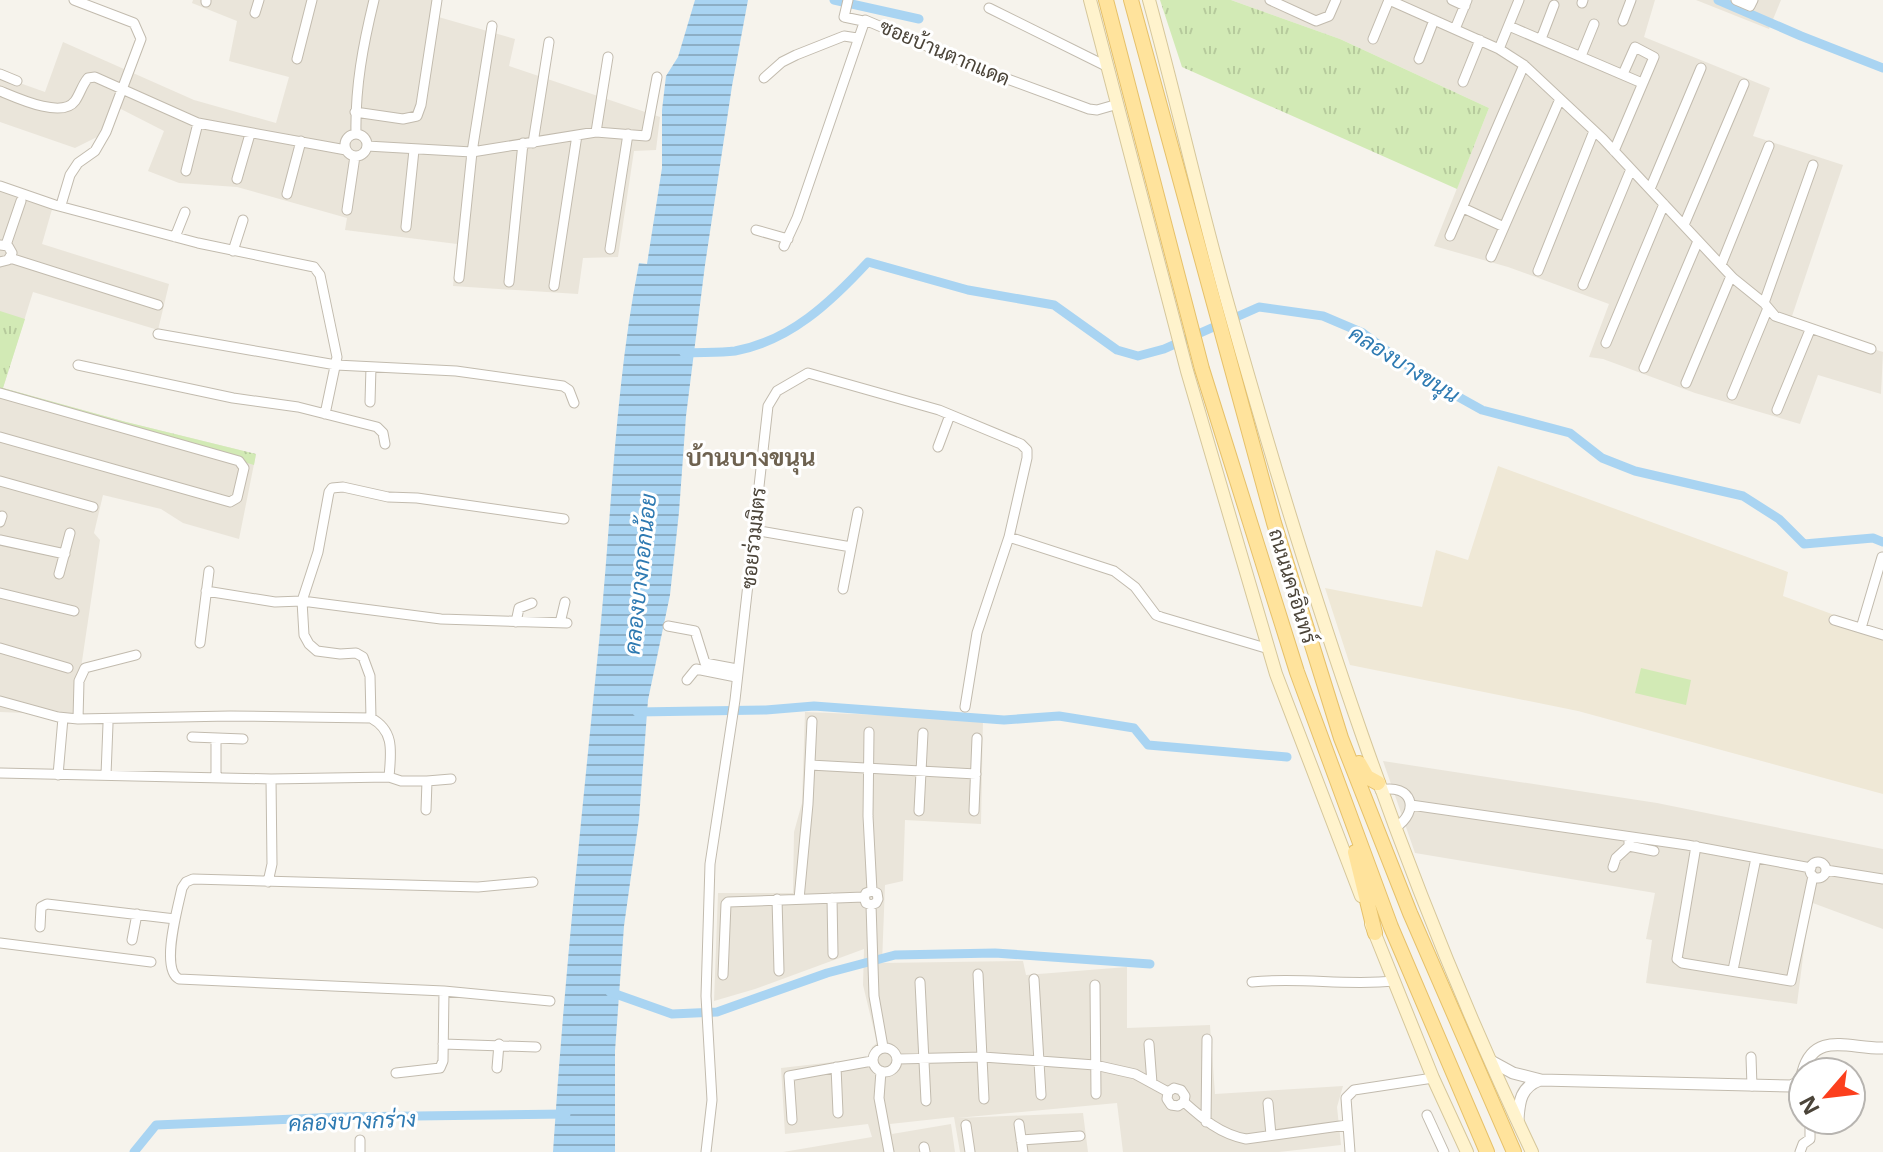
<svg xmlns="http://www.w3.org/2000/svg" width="1883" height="1152" font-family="'Open Sans',Sarabun,sans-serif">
	<defs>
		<pattern id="grass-tufts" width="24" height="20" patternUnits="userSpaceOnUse" patternTransform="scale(2)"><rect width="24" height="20" fill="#d2eab5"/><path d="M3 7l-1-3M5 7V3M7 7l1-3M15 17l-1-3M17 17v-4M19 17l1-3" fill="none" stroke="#b6ca9c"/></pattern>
		<pattern id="water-rules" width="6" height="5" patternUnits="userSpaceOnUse" patternTransform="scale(2)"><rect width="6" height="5" fill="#a9d4f2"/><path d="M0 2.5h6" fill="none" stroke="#8caec5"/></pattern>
	</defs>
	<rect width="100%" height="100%" fill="#f6f3ec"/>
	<path fill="#eae5da" d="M193 0H439L435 16 515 39 509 66 660 117 656 150 634 151 618 257 583 258 578 294 453 286 457 244 345 230 347 218 237 187 179 183 148 171 164 131 115 106 97 137 75 148 0 122V76L45 92 63 42 194 100 276 123 289 77 229 61 237 21 192 3Z
		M1231 0H1655L1644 37 1770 88 1753 136 1843 165 1790 322 1883 352 1881 394 1818 375 1800 424 1695 393 1603 359 1589 357 1609 304 1508 267 1434 246 1489 108 1340 39Z
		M1696 0H1781L1769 29Z
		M0 187 53 206 42 244 169 284 158 330 33 292 3 388 126 422 256 454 239 539 183 523 161 509 103 495 94 533 100 540 74 715 0 712Z
		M805 712 983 719 981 824 905 820 903 881 885 885 882 963 1023 961 1026 975 1127 967V1028L1210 1025 1215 1094 1343 1086 1337 1107 1341 1145 1279 1152H1123L1117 1103 957 1118 1083 1113 1088 1152H960L954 1117 890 1124 892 1134 951 1124 955 1152H783L872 1137 868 1124 785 1134 781 1068 869 1058 872 1047 877 1043 863 985 864 949 755 989 714 1001 718 893H793L794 832 802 803Z
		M1383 761 1657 803 1883 849V929L1810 902 1797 1004 1646 983 1652 940 1646 939 1655 893 1415 853Z"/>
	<path fill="#efe8d6" d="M1498 466 1788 572 1783 596 1883 633V794L1578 711 1350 665 1325 588 1422 607 1436 550 1468 560Z"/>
	<path fill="url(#grass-tufts)" d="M1160 0H1231L1340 39 1489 108 1457 189 1182 67Z
		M0 311 25 319 3 388 126 422 256 454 254 465 0 392Z"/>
	<path fill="#d2eab5" d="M1641 668 1691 680 1686 705 1635 693Z"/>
	<path fill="url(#water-rules)" d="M695 0H748L732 86 705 265 686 416 679 512 670 595 648 700 639 819 624 926 615 1051V1152H553C564 978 583 805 600 632 612 509 615 385 639 263L647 264 662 168V110L666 76 678 57Z"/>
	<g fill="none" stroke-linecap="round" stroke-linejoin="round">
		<path stroke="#a9d4f2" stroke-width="9" d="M834 0 919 19
			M1718 0 1801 36 1883 68
			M684 353C701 352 719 353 735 351 790 341 831 302 868 262L968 290 1054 305 1117 350 1138 356 1164 349 1259 307 1323 316 1363 333 1421 376 1482 410 1570 433 1602 458 1635 471 1743 496 1779 519 1804 544 1873 538 1883 542
			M637 712 766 710 814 706 1004 720 1059 716 1134 728 1148 745 1287 757
			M610 992 672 1014 717 1012 827 973 895 955 995 953 1150 964
			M134 1152 156 1125 341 1117 566 1114"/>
		<defs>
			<path id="minor" d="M848 0 844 17 863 21
				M1270 0 1316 21 1329 16 1336 0
				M1389 0 1499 49 1524 65 1603 139 1733 278 1764 303 1775 316 1871 349
				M1452 0 1465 6
				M1736 0 1750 6 1753 0
				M206 2V0
				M1582 3 1583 0
				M989 8 1108 67
				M255 13 259 0
				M1623 21 1631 0
				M1509 26 1642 83
				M1455 29 1467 0
				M1373 39 1389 0
				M1541 39 1554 5
				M1499 49 1519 0
				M1581 56 1594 24
				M297 59 312 0
				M1419 59 1434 20
				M0 74 17 81
				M764 78 782 62 796 55 844 36 857 38
				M1463 82 1480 40
				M0 91C17 98 62 119 75 101 80 94 82 85 88 78L95 77 198 123 346 150
				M355 112 403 119 417 116 421 105 437 0
				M596 132 608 57
				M345 145a11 11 0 1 1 22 0a11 11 0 1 1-22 0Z
				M356 134C355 87 363 45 374 0
				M533 143 549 42
				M367 146 472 152 596 132 646 136 657 77
				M1614 151 1654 57 1635 47 1623 74
				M186 171 198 123
				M237 179 250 134
				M0 186 55 205 198 243 314 267 320 275 337 357 325 414
				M1650 189 1701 68
				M287 194 301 141
				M61 205 70 175 78 163 95 151 106 132 141 39 134 23 74 0
				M1463 208 1504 227
				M347 210 355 156
				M1684 225 1744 84
				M406 227 414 150
				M756 230 788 239
				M1450 236 1524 65
				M175 237 185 212
				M0 245 8 246 12 253 8 260 0 262
				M6 245 21 201
				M784 246 797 218 865 20 983 70 1089 109 1097 110 1118 104
				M610 249 628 134
				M233 251 243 220
				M1491 257 1560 99
				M10 258 158 305
				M1721 265 1769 146
				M1538 271 1594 131
				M459 278 472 152 492 26
				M509 282 523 143
				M1583 285 1631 169
				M554 286 577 135
				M1764 303 1813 165
				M158 334 336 365 456 371 563 386 569 390 574 403
				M1606 343 1664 204
				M78 365 233 398 298 407 377 427 383 433 385 444
				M1644 368 1698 241
				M1686 383 1731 276
				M0 393 239 461 244 468 237 498 230 502 0 437
				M1732 395 1768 308
				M370 402 371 367
				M1777 410 1810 330
				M938 447 950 415
				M0 481 93 507
				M0 522 2 516
				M754 530 851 547
				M0 540 65 554
				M59 574 70 533
				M843 589 858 512
				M206 591 275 602 302 601 441 619 567 623
				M0 593 74 611
				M1834 620 1883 635
				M516 622 519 608 532 603
				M560 623 565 602
				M668 626 695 631 705 663 737 669
				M1861 628 1882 557
				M200 643 209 571
				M0 648 68 668
				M687 680 696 669 736 677
				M0 701 58 717 78 719 230 716 371 718C395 731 391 752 389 777
				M965 707 977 633 1009 537
				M371 718 370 676 363 657 356 653 340 654 317 651 309 644 304 635 302 601 318 552 329 492 332 488 343 487 388 497 417 498 564 519
				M78 719 79 681 85 668 136 655
				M869 732 868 816 872 891 877 893 878 899 876 903 871 905 866 903 864 897 866 893 872 891
				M192 737 243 739
				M810 765 976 774
				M0 773 271 779 389 777 401 781H427L426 810
				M58 775 63 718
				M106 775 108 724
				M216 777V739
				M427 781 451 779
				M1380 790C1412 783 1421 811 1395 828
				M1411 805 1687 845 1811 868
				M919 811 923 733
				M974 811 977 738
				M1629 846 1654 851
				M1696 846 1677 959 1682 963 1791 981 1813 876
				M1810 870a8 8 0 1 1 16 0a8 8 0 1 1-16 0Z
				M1613 867 1616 858 1629 846V837
				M1826 870 1883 879
				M268 882 272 864 271 779
				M533 882 478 887 193 879 186 882 182 888C178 907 160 969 179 979L444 991 550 1001
				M832 898 833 954
				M777 899 779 971
				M799 899 808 804 812 721
				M871 905 874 996 883 1047
				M40 927 41 907 47 904 175 919
				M132 940 137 914
				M0 943 151 962
				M1733 970 1756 858
				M978 974 984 1099
				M723 975 726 904 728 902 864 897
				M1034 979 1041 1095
				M920 982 926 1101
				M1252 982C1299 977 1347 986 1394 981
				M1095 985 1096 1094
				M443 1044 536 1047
				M1149 1044 1152 1083
				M873 1060a12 12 0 1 1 24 0a12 12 0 1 1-24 0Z
				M1751 1057 1752 1086
				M897 1059 983 1057 1095 1065 1135 1074 1168 1092
				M836 1067 838 1113
				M497 1068 499 1044
				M881 1071 879 1098 889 1152
				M396 1073 440 1068 443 1061 444 991
				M1184 1102 1178 1106 1171 1105 1167 1099 1168 1092 1174 1088 1181 1090 1185 1096 1184 1102C1203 1119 1220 1134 1246 1139L1347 1125
				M1268 1103 1271 1135
				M1427 1115 1444 1152
				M792 1120 789 1076 872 1061
				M1206 1122 1207 1039
				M1019 1124 1023 1152
				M966 1125 970 1152
				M360 1140V1152
				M1021 1140 1080 1136
				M924 1147 925 1152
				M706 1152 712 1100 706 996 710 864 735 700 768 406 777 391 808 373 939 410 1021 444 1027 450V458L1009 537 1114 571 1135 587 1156 615 1161 617 1269 649
				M1350 1152 1346 1098 1354 1090 1433 1078
				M1800 1152 1803 1144 1810 1139V1120"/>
			<path id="tertiary" d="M1491 1061 1513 1073 1541 1080 1791 1086 1797 1083 1803 1074
				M1803 1072C1814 1030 1850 1049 1883 1048
				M1518 1120C1519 1101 1521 1087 1540 1080"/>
			<path id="secondary" d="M1090 0 1187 371 1276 674 1361 896
				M1149 0C1177 102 1200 206 1229 308 1310 596 1403 881 1532 1152
				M1371 924 1433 1078 1467 1152"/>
			<path id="primary" d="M1106 0 1202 369 1297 672 1391 927 1487 1152
				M1131 0 1274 523 1341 738 1410 913 1514 1152
				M1359 763 1367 777 1378 783
				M1355 852 1375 933"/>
		</defs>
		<use href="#minor" stroke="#c2bbae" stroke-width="11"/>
		<use href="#tertiary" stroke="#c2bbae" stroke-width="13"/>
		<use href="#secondary" stroke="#d6c79b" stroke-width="14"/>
		<use href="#primary" stroke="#e6c16a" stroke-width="16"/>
		<use href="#minor" stroke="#fff" stroke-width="9"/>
		<use href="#tertiary" stroke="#fff" stroke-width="11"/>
		<use href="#secondary" stroke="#fff3cd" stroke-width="12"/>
		<use href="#primary" stroke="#ffe39c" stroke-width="14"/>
	</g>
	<g text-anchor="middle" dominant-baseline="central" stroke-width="6" stroke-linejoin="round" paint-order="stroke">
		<g font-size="20" fill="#4b4439" stroke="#fff">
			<text transform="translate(945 52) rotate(23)">ซอยบ้านตากแดด</text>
			<text transform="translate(753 538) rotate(-84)">ซอยร่วมมิตร</text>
			<text transform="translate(1293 586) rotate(73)">ถนนนครอินทร์</text>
		</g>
		<g font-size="22" font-style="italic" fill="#2e7ab2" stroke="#fff">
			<text transform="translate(1405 363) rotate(32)">คลองบางขนุน</text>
			<text transform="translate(639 574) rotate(-84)">คลองบางกอกน้อย</text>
			<text transform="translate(352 1120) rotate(-2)">คลองบางกร่าง</text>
		</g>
		<g font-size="24" font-weight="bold" fill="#6e6250" stroke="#fff">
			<text x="751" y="456">บ้านบางขนุน</text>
		</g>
	</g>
	<g transform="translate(1827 1096) rotate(242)"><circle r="38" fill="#ffffff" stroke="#b7b4b0" stroke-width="2"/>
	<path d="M0-6L14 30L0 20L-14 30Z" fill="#fc3f1d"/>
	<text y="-12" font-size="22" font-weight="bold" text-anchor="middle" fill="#4b4439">N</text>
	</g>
</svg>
